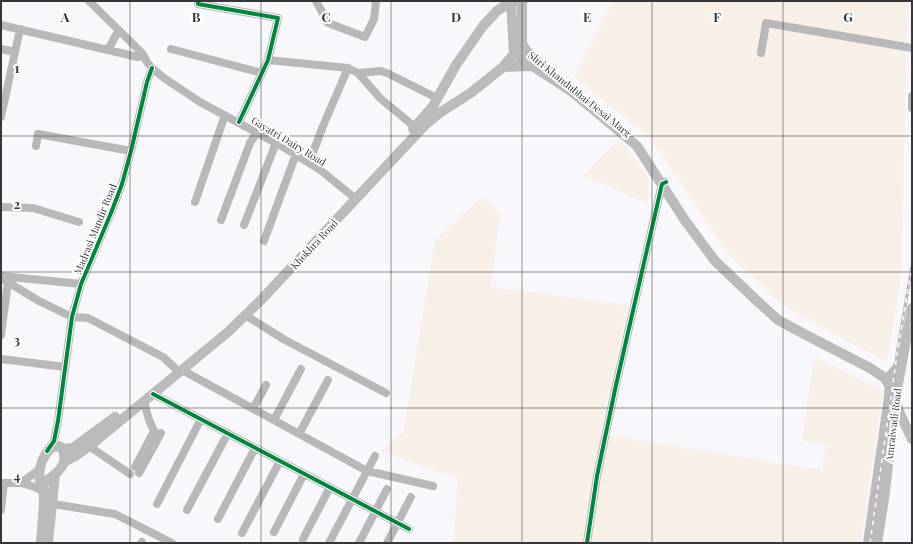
<svg xmlns="http://www.w3.org/2000/svg" width="913" height="544" font-family="'Playfair Display',serif">
	<rect width="100%" height="100%" fill="#f8f7fb"/>
	<path fill="#f8f0e7" d="M612 1H908L901 277 887 362 783 306 728 254 650 138 574 77Z
		M619 138 648 176V204L583 176Z
		M483 196 500 214 491 287 628 305 600 434 822 470 826 444 802 441 814 356 883 390 861 543H453L458 479 380 451 403 433 435 240Z"/>
	<g fill="none" stroke-linecap="round" stroke-linejoin="round">
		<path stroke="#b8b7b9" stroke-width="8" d="M89 1 142 53 147 62 152 68 164 78 200 102 285 148 319 169 356 199
			M198 1V4L278 18 268 60 239 122
			M316 1 328 23 365 37 374 19 376 1
			M1 25 138 57
			M1 49 15 52
			M171 49 262 73
			M108 50 116 35
			M761 53 766 23 912 48
			M268 60 348 68 323 126 309 163
			M348 68 358 73 381 99 415 127
			M358 73 381 71 387 73 437 98
			M912 96V108
			M1 117 20 29
			M36 146 38 134 131 151
			M195 202 225 115
			M1 207 33 208 79 222
			M221 220 250 143 257 132
			M244 225 276 143
			M264 241 296 154
			M1 276 81 284
			M1 278 39 301 72 317 88 318 163 357 175 368
			M245 315 285 340 386 393
			M1 335 8 282
			M1 359 65 367
			M182 370 367 471 433 486
			M153 394 409 529
			M253 409 266 385
			M274 420 301 369
			M299 434 328 380
			M89 446 130 474
			M47 451 54 441 58 421 72 317 81 284 111 213 122 184 131 151 147 82 152 68
			M135 467 154 431 149 420 144 402
			M139 473 161 433
			M1 483H21L35 487 44 492
			M21 483 40 469
			M47 503 115 514 172 543
			M157 504 201 419
			M1 510 4 483
			M187 510 228 433
			M218 519 255 448
			M274 532 304 474
			M242 533 280 461
			M303 539 330 487
			M141 543 142 542
			M329 543 375 456
			M359 543 387 489
			M387 543 411 497
			M587 543 597 476 616 385 662 184 665 182"/>
		<path stroke="#bcbbbb" stroke-width="10" d="M515 2H511L514 54 571 91 637 146 684 219 715 261 754 298 778 320 806 335 870 368 885 378 890 387 896 402 900 414 912 439
			M522 44C527 53 534 59 542 65
			M503 67 532 66
			M413 129 433 106 456 65 483 26 497 11 512 1
			M59 446 63 449C64 453 65 457 64 462 62 469 50 480 43 482L40 481C37 468 44 454 52 447Z
			M63 449 73 448 115 417
			M64 462 77 455 97 440 228 332 261 300 426 124 441 112 472 92 503 67 522 44V3L523 1
			M41 543 44 503 43 482
			M48 543 55 474
			M868 543 888 404 891 375 902 362
			M877 543 884 499 897 389 912 308"/>
		<defs>
			<path id="rail" d="M870 543 898 348 912 266"/>
		</defs>
		<use href="#rail" stroke="#b8b7ba" stroke-width="3"/>
		<use href="#rail" stroke="#fff" stroke-width="1.5" stroke-dasharray="4.5" stroke-linecap="butt"/>
		<defs>
			<path id="cycleway" d="M198 1V4L278 18 268 60 239 122
				M153 394 409 529
				M47 451 54 441 58 421 72 317 81 284 111 213 122 184 131 151 147 82 152 68
				M587 543 597 476 616 385 662 184 666 182"/>
		</defs>
		<use href="#cycleway" stroke="#fff" stroke-width="6"/>
		<use href="#cycleway" stroke="#00873e" stroke-width="4"/>
	</g>
	<path fill="none" stroke="#373639" stroke-width="1" stroke-opacity="0.55" d="M130 1V543M261 1V543M391 1V543M522 1V543M652 1V543M783 1V543M1 136H912M1 272H912M1 408H912"/>
	<g text-anchor="middle" dominant-baseline="central" stroke-width="4" stroke-linejoin="round" paint-order="stroke">
		<g font-size="10" fill="#373639" stroke="#fff">
			<text transform="translate(580 94) rotate(39)">Shri Khandubhai Desai Marg</text>
			<text transform="translate(289 141) rotate(31)">Gayatri Dairy Road</text>
			<text transform="translate(95 229) rotate(-68)">Madrasi Mandir Road</text>
			<text transform="translate(314 244) rotate(-47)">Khokhra Road</text>
			<text transform="translate(893 425) rotate(-83)">Amraiwadi Road</text>
		</g>
	</g>
	<g font-size="13" text-anchor="middle" font-weight="bold" fill="#373639" stroke="#fff" stroke-width="4" stroke-linejoin="round" paint-order="stroke">
		<text x="65" y="22">A</text>
		<text x="196" y="22">B</text>
		<text x="326" y="22">C</text>
		<text x="456" y="22">D</text>
		<text x="587" y="22">E</text>
		<text x="717" y="22">F</text>
		<text x="848" y="22">G</text>
		<text x="17" y="73">1</text>
		<text x="17" y="209">2</text>
		<text x="17" y="345">3</text>
		<text x="17" y="481">4</text>
	</g>
	<rect width="913" height="544" fill="none" stroke="#373639" stroke-width="4"/>
</svg>
